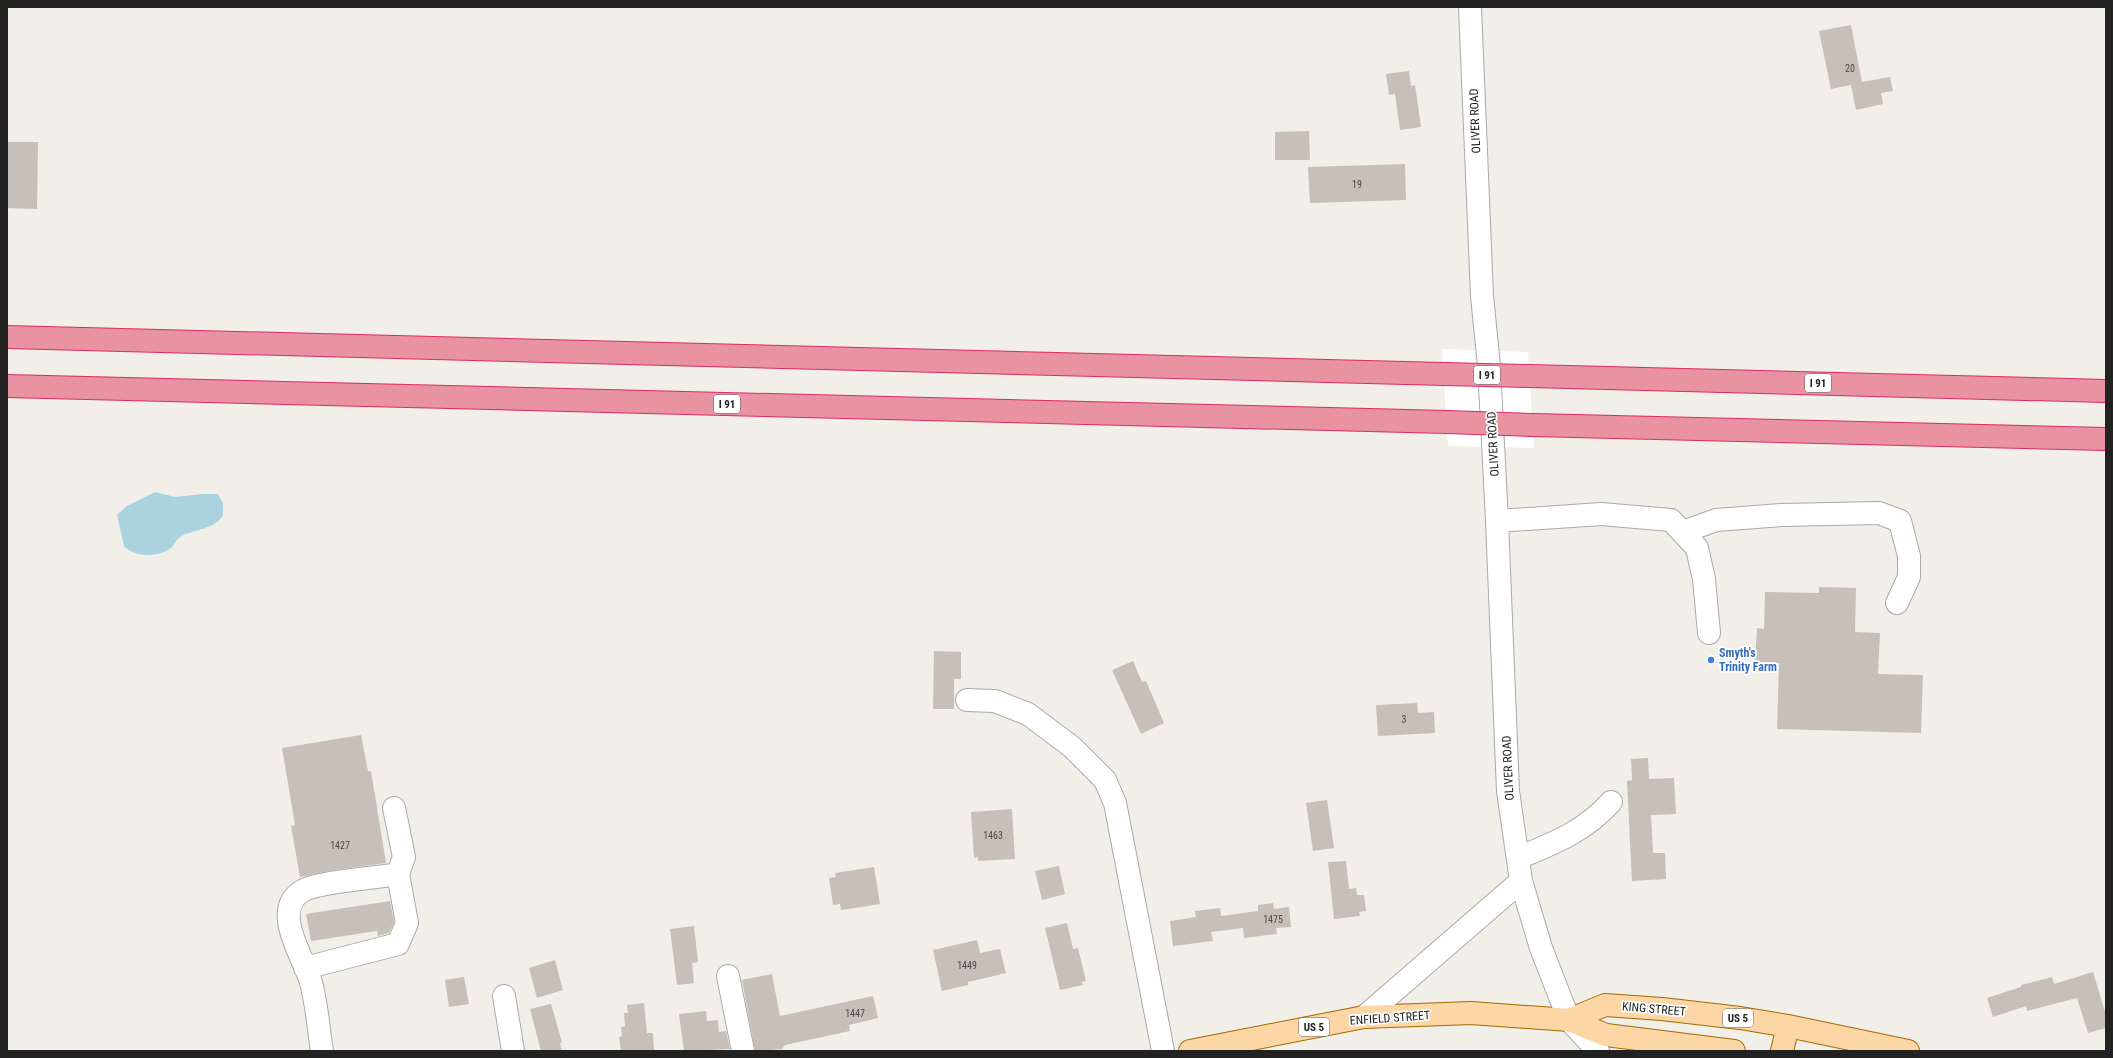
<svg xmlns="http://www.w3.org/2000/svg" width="2113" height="1058" font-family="'Roboto Condensed',sans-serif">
	<rect width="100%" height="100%" fill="#f2efe9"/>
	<path fill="#aad3df" d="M155 492 175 497 202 494H218L223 503V515C215 530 193 529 180 537 176 540 175 544 172 547 159 558 135 558 124 546L117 515 127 506Z"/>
	<path fill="#fff" d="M1442 349 1528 352 1534 448 1448 446Z"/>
	<path fill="#c7bfb8" d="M1851 25 1862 82 1890 77 1893 91 1881 93 1883 104 1856 110 1851 85 1831 89 1819 31Z
		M1409 71 1411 86 1415 85 1421 127 1400 130 1395 94 1389 95 1386 74Z
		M1309 131 1310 160H1275V132Z
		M7 142H38L37 209 7 208Z
		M1405 164 1406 200 1310 203 1308 167Z
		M1819 587 1856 588 1855 632 1880 633 1878 674 1923 675 1921 733 1777 729 1779 663 1755 662 1757 628 1764 629 1765 592 1819 593Z
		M934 651 961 652V679H954V709H933Z
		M1133 661 1142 682 1146 681 1164 723 1141 734 1112 670Z
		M1417 703 1418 713 1434 712 1435 733 1378 736 1376 705Z
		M361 735 368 771H371L386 863 334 870 300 877 291 826 295 825 282 748Z
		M1648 758 1649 779 1674 778 1676 814 1651 815 1653 853H1665L1666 879 1632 881 1627 781 1632 780 1631 759Z
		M1327 800 1334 848 1313 851 1306 803Z
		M1012 809 1015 859 978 861V857L974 858 971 812Z
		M1346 861 1349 889 1356 888 1357 895H1364L1366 911 1359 912 1360 916 1334 919 1328 862Z
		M1059 866 1065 894 1042 900 1035 871Z
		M874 867 880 904 841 910 840 904 833 905 829 878 836 877 835 873Z
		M390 901 394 922 389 933 378 936 377 931 311 941 306 914Z
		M1273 903 1274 909 1289 907 1291 927 1276 928 1277 934 1244 938 1243 928 1211 932 1213 941 1173 946 1170 921 1196 917 1195 911 1220 908 1221 916 1258 911V905Z
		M1067 923 1073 949 1078 948 1086 981 1082 982 1083 985 1060 990 1045 928Z
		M694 926 698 962 692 963 694 983 677 985 670 929Z
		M977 940 980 953 1000 949 1006 973 968 982V985L942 991 933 950Z
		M555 960 563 990 537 998 529 968Z
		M2093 972 2106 1015V1028L2088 1033 2077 998 2027 1011 2026 1006 1993 1017 1987 998 2021 987V985L2052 977 2054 984Z
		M772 974 780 1016 873 996 878 1018 849 1025 850 1031 785 1045 782 1049 755 1051 742 980Z
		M464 977 469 1004 449 1007 445 980Z
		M644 1003 647 1033H653L654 1051H621L619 1037 622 1036 621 1027 625 1026 624 1013H628L627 1005Z
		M551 1004 562 1042 560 1043 562 1051H541L530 1009Z
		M706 1011 707 1021 718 1020 719 1032 726 1031 730 1049 684 1051 679 1014Z"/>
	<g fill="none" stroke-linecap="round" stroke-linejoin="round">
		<defs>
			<path id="minor" d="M1470 7 1482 296 1489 366 1497 521 1508 791 1521 881 1541 948 1569 1020 1598 1051
				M1497 521 1601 514 1671 520 1697 548 1704 579 1709 633
				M1683 532 1716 520 1782 515 1879 513 1900 521 1909 556V577L1897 603
				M967 700 995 701 1028 714 1072 747 1105 780 1115 803 1163 1051
				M1518 858C1554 843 1584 832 1611 802
				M305 968 398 944 407 923 398 874 404 857 394 808
				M728 976 743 1051
				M504 996 513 1051
				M1364 1017 1521 881
				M322 1051C318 1027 317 1002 310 979 302 955 270 908 304 890 322 881 376 878 398 874"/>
			<path id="major" d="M1569 1020 1605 1005 1662 1009 1740 1018 1788 1026 1908 1051
				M1190 1051 1364 1017 1471 1013 1569 1020 1606 1035 1734 1051
				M1782 1051 1788 1026"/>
			<path id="highway" d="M7 337 1444 374
				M1530 376 2106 391
				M7 386 1447 422
				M1533 425 2106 439"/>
		</defs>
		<use href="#minor" stroke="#a9a9a9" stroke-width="24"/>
		<use href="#major" stroke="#a06b00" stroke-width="24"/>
		<use href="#highway" stroke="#dc2a67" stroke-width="24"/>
		<use href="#minor" stroke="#fff" stroke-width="22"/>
		<use href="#major" stroke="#fcd6a4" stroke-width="22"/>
		<use href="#highway" stroke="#e892a2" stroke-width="22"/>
		<defs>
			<path id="highway-bridge" d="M1444 374 1530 376
				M1447 422 1533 425"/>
		</defs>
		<use href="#highway-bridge" stroke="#dc2a67" stroke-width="24" stroke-linecap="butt"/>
		<use href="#highway-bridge" stroke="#e892a2" stroke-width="22"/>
	</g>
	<circle fill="#3f7fe0" stroke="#fff" stroke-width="1.5" cx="1711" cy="660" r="4"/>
	<g text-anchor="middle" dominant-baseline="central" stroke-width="3.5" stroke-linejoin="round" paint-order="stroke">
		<g font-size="10" fill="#4b4948">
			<text x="1850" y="68">20</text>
			<text x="1357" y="184">19</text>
			<text x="1404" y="719">3</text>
			<text x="993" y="835">1463</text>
			<text x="340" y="845">1427</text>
			<text x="1273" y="919">1475</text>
			<text x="967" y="965">1449</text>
			<text x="855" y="1013">1447</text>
		</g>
		<g fill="#fff" stroke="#646464" stroke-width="1">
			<rect x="1474" y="366" width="26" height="18" rx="3"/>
			<rect x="1805" y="374" width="26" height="18" rx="3"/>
			<rect x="714" y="395" width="26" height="18" rx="3"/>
			<rect x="1723" y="1009" width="30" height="18" rx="3"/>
			<rect x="1299" y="1018" width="30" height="18" rx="3"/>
		</g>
		<g font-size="11" font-weight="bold" fill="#222">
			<text x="1487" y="375">I 91</text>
			<text x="1818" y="383">I 91</text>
			<text x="727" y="404">I 91</text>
			<text x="1738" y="1018">US 5</text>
			<text x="1314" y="1027">US 5</text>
		</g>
		<g font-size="12" fill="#222" stroke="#fff">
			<text transform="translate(1475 121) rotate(-92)">OLIVER ROAD</text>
			<text transform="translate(1493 444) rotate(-93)">OLIVER ROAD</text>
			<text transform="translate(1508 768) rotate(-93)">OLIVER ROAD</text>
			<text transform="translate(1654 1009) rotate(5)">KING STREET</text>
			<text transform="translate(1390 1018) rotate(-4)">ENFIELD STREET</text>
		</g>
		<g font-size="12" font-weight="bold" fill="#366cbe" stroke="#fff" text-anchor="start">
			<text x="1719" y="653">Smyth's<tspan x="1719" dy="14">Trinity Farm</tspan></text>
		</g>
	</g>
	<rect width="2113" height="1058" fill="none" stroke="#222222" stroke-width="16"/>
</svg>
